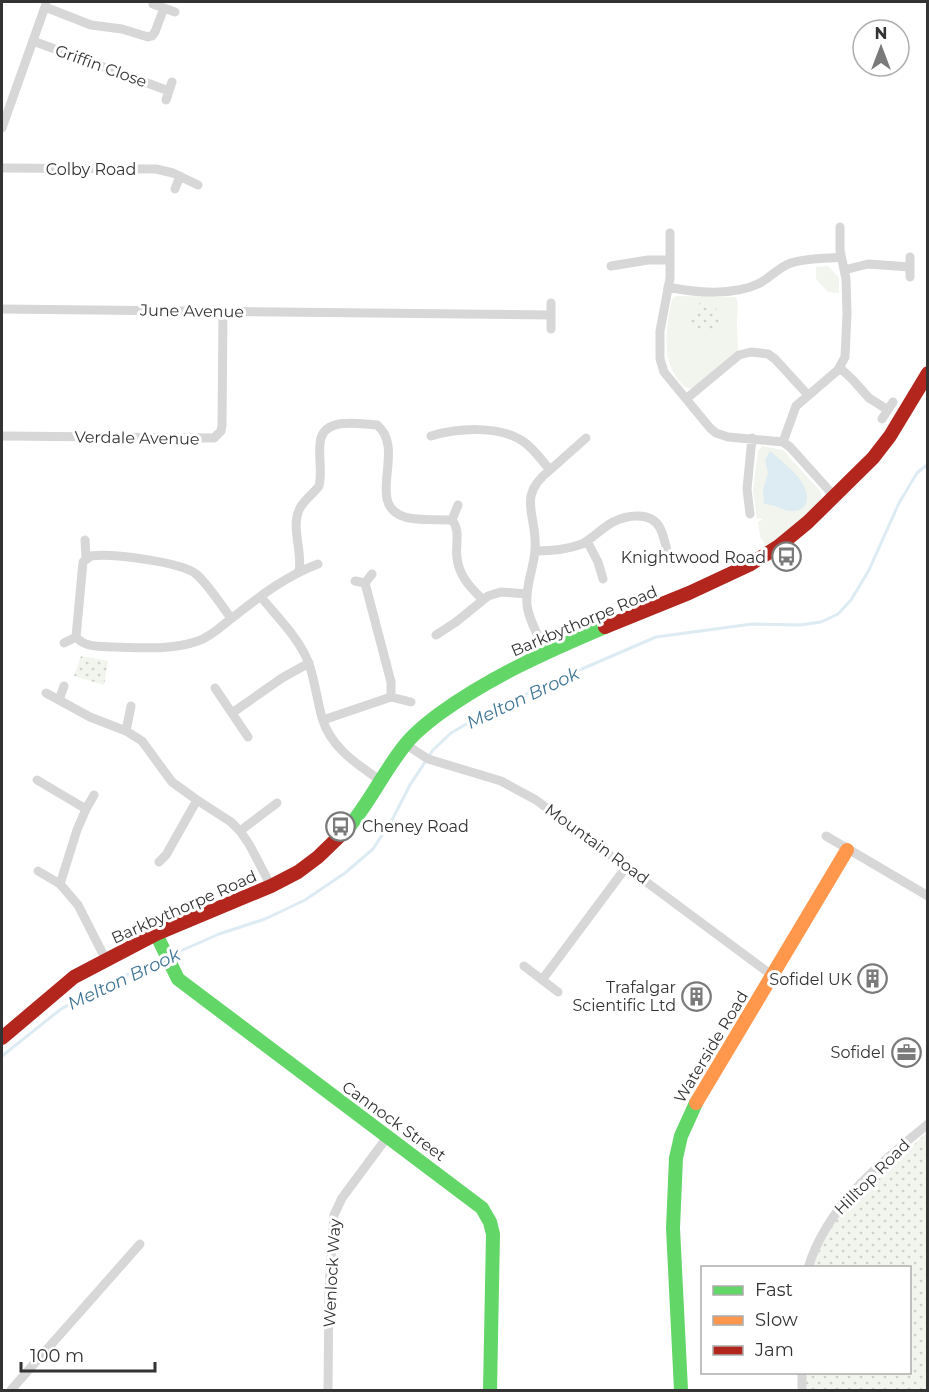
<svg xmlns="http://www.w3.org/2000/svg" width="929" height="1392" font-family="Montserrat,sans-serif">
	<defs>
		<pattern id="park-dots" width="8" height="8" patternUnits="userSpaceOnUse" patternTransform="scale(1.5)"><rect width="8" height="8" fill="#f1f5ed"/><path d="M2 2h.1M6 6h.1" fill="none" stroke="#cfd2cc" stroke-width="1.8" stroke-linecap="round"/></pattern>
	</defs>
	<rect width="100%" height="100%" fill="#fff"/>
	<path fill="#f1f5ed" d="M828 266 839 278V293L828 292 816 279V267Z
		M676 296 736 297C740 308 736 315 737 326 737 335 738 342 738 351L693 388C686 389 684 387 679 381 660 357 667 326 672 299Z
		M762 446 783 450 820 491C821 495 822 496 820 500 816 512 777 539 766 547L760 536 758 522 763 519 757 518 753 491 758 451Z"/>
	<path fill="url(#park-dots)" d="M701 302 706 305 714 304 722 320 721 329 703 331 690 327C689 319 695 306 701 302Z
		M81 656 108 661 104 685 74 676Z
		M927 1132V1390H802V1373L910 1372V1268L808 1267 839 1208 875 1182Z"/>
	<path fill="#ddebf3" d="M770 451C782 462 813 483 806 503 804 508 801 510 795 511 784 512 775 504 764 504L763 490 768 473 765 460Z"/>
	<g fill="none" stroke-linecap="round" stroke-linejoin="round">
		<path stroke="#ddebf3" stroke-width="3" d="M169 956 219 934 265 919 305 900 345 873 373 849 393 818 410 785 433 750 451 733 480 716 554 681 656 637 752 624 800 625 821 622 838 614 851 600 869 570 899 503 917 473 928 464
			M2 1056 61 1009 115 980 163 959"/>
		<path stroke="#d7d7d7" stroke-width="9" d="M153 4 175 12
			M45 7 91 25 122 29 148 37 152 36 155 32 164 8
			M33 41 169 91
			M166 100 172 82
			M2 128 46 4
			M2 168 156 169 173 173 198 185
			M175 189 180 176
			M670 233V278L660 331V359L664 372 710 428 716 433 728 437 783 442 790 447 835 497
			M910 257V277
			M611 266 648 260H670
			M844 270 868 264 910 267
			M668 287C696 293 734 296 760 283 771 277 779 267 791 263 805 258 826 259 841 257
			M2 309 551 315
			M551 329V303
			M840 368 853 380 869 398 888 410
			M686 399 739 355 751 352 768 354 775 359 808 395
			M882 419 893 402
			M2 436 214 438 221 431 222 425 223 311
			M431 436C458 428 500 425 524 442 534 449 542 461 550 470 515 497 538 515 535 550 534 568 525 586 527 605 529 621 539 637 546 652
			M783 442 796 406 838 370 845 357 847 314 846 279 840 250V227
			M550 470 586 438
			M750 514 747 489 752 438
			M452 520 458 505
			M85 540 86 558
			M587 541 598 562 603 579
			M535 551C551 551 566 550 582 544 593 538 602 528 613 522 627 515 651 511 660 528 664 536 666 547 668 555
			M299 571C303 551 290 527 300 508 305 499 313 494 319 486 323 470 317 453 321 438 327 417 361 424 377 425 407 449 364 505 405 517 417 521 439 519 452 520 461 531 455 545 457 558 459 576 470 587 482 599
			M355 581 365 583 372 574
			M365 583 391 682V697
			M261 597C278 618 300 639 309 664 315 681 317 700 322 718 331 748 357 764 381 781
			M436 635 456 622 488 596 501 592 527 594
			M76 637C85 648 101 646 115 647 141 648 173 650 198 641 213 636 223 624 236 615 261 595 288 575 318 564
			M64 643 76 637 83 562 91 556C110 553 182 562 196 574 209 585 220 604 231 618
			M215 688 248 737
			M46 693 90 717 126 731 142 741 172 782 197 800 231 822 240 831 249 844 271 886
			M59 700 64 686
			M232 713 282 678 309 663
			M323 720 391 697 411 702
			M126 731 131 706
			M405 744 428 759 501 781 536 800 773 976
			M37 780 86 809 77 830 60 884 78 905 106 960
			M86 809 94 795
			M240 831 277 803
			M826 836 928 896
			M159 862 166 855 197 800
			M38 871 60 884
			M524 966 558 992
			M542 980 627 866
			M808 1268C827 1206 879 1164 928 1124
			M802 1372V1390
			M11 1390 140 1244
			M328 1390 329 1288 334 1215 342 1198 388 1136"/>
		<path stroke="#63d668" stroke-width="14" d="M348 828C370 802 384 771 405 745 414 733 427 723 439 714 490 677 548 651 605 627
			M156 934 178 979 482 1208 490 1222 493 1234 490 1390
			M681 1390 673 1228 676 1158 681 1136 696 1103"/>
		<path stroke="#ff974d" stroke-width="14" d="M696 1103 847 850"/>
		<path stroke="#b3261e" stroke-width="14" d="M605 627 689 593 749 565 779 546 808 522 873 458 890 436 928 373
			M2 1038 74 977 156 934 271 886 298 872 318 857 348 828"/>
	</g>
	<defs>
		<symbol id="bus-ring" viewBox="-11 -11 22 22"><circle r="9.5" fill="#fff" stroke="#7a7a7a" stroke-width="1.5"/><path d="M-5-6H5V4H4V6H2V4H-2V6H-4V4H-5ZM-3.5-4V0h7V-4ZM-3.5 1.2v1.5H-2V1.2ZM2 1.2v1.5H3.5V1.2Z" fill="#7a7a7a"/></symbol>
		<symbol id="building-ring" viewBox="-11 -11 22 22"><circle r="9.5" fill="#fff" stroke="#7a7a7a" stroke-width="1.5"/><path d="M-4-6H4V6H1V3H-1V6H-4ZM-2.5-4.3h1.7v1.8h-1.7ZM.8-4.3h1.7v1.8H.8ZM-2.5-1h1.7V.8h-1.7ZM.8-1h1.7V.8H.8Z" fill="#7a7a7a"/></symbol>
		<symbol id="office-ring" viewBox="-11 -11 22 22"><circle r="9.5" fill="#fff" stroke="#7a7a7a" stroke-width="1.5"/><path d="M-6-3h4V-5.5h4V-3h4V5H-6ZM-1-4.5V-3h2v-1.5ZM-6 0V1H6V0Z" fill="#7a7a7a"/></symbol>
	</defs>
	<g fill-rule="evenodd">
		<use href="#bus-ring" x="770" y="540" width="33" height="33"/>
		<use href="#bus-ring" x="324" y="810" width="33" height="33"/>
		<use href="#building-ring" x="856" y="962" width="33" height="33"/>
		<use href="#building-ring" x="680" y="980" width="33" height="33"/>
		<use href="#office-ring" x="890" y="1036" width="33" height="33"/>
	</g>
	<g text-anchor="middle" dominant-baseline="central" stroke-width="6" stroke-linejoin="round" paint-order="stroke">
		<g font-size="16" fill="#333" stroke="#fff">
			<text transform="translate(101 66) rotate(20)">Griffin Close</text>
			<text x="91" y="169">Colby Road</text>
			<text transform="translate(192 311) rotate(1)">June Avenue</text>
			<text transform="translate(137 438) rotate(1)">Verdale Avenue</text>
			<text transform="translate(584 621) rotate(-23)">Barkbythorpe Road</text>
			<text transform="translate(597 844) rotate(36)">Mountain Road</text>
			<text transform="translate(184 907) rotate(-24)">Barkbythorpe Road</text>
			<text transform="translate(711 1047) rotate(-59)">Waterside Road</text>
			<text transform="translate(394 1121) rotate(36)">Cannock Street</text>
			<text transform="translate(872 1177) rotate(-45)">Hilltop Road</text>
			<text transform="translate(332 1273) rotate(-87)">Wenlock Way</text>
		</g>
		<g font-size="16" fill="#333" stroke="#fff" text-anchor="end">
			<text x="766" y="557">Knightwood Road</text>
			<text x="362" y="826" text-anchor="start">Cheney Road</text>
			<text x="852" y="979">Sofidel UK</text>
			<text x="676" y="987">Trafalgar<tspan x="676" dy="18">Scientific Ltd</tspan></text>
			<text x="885" y="1052">Sofidel</text>
		</g>
		<g font-size="18" font-style="italic" fill="#3f7597" stroke="#fff">
			<text transform="translate(523 698) rotate(-25)">Melton Brook</text>
			<text transform="translate(124 979) rotate(-25)">Melton Brook</text>
		</g>
	</g>
	<rect width="929" height="1392" fill="none" stroke="#333333" stroke-width="6"/>
	<rect x="701" y="1266" width="210" height="108" fill="#ffffff" stroke="#adadad" stroke-width="1.5"/>
	<rect x="713" y="1286" width="30" height="9" fill="#63d668" stroke="#adadad" stroke-width="1.5"/>
	<text x="755" y="1296" font-size="18" fill="#333333">Fast</text>
	<rect x="713" y="1316" width="30" height="9" fill="#ff974d" stroke="#adadad" stroke-width="1.5"/>
	<text x="755" y="1326" font-size="18" fill="#333333">Slow</text>
	<rect x="713" y="1346" width="30" height="9" fill="#b3261e" stroke="#adadad" stroke-width="1.5"/>
	<text x="755" y="1356" font-size="18" fill="#333333">Jam</text>
	<g transform="translate(881 48)"><circle r="28" fill="#ffffff" stroke="#adadad" stroke-width="1.5"/>
	<path d="M0-4.5L10 22L0 15L-10 22Z" fill="#7a7a7a"/>
	<text y="-9" font-size="16" font-weight="bold" text-anchor="middle" fill="#333333">N</text>
	</g>
	<path d="M21 1362v9h134v-9" fill="none" stroke="#333333" stroke-width="3"/>
	<text x="30" y="1362" font-size="18" fill="#333333" stroke="#ffffff" stroke-width="4.5" paint-order="stroke">100 m</text>
</svg>
